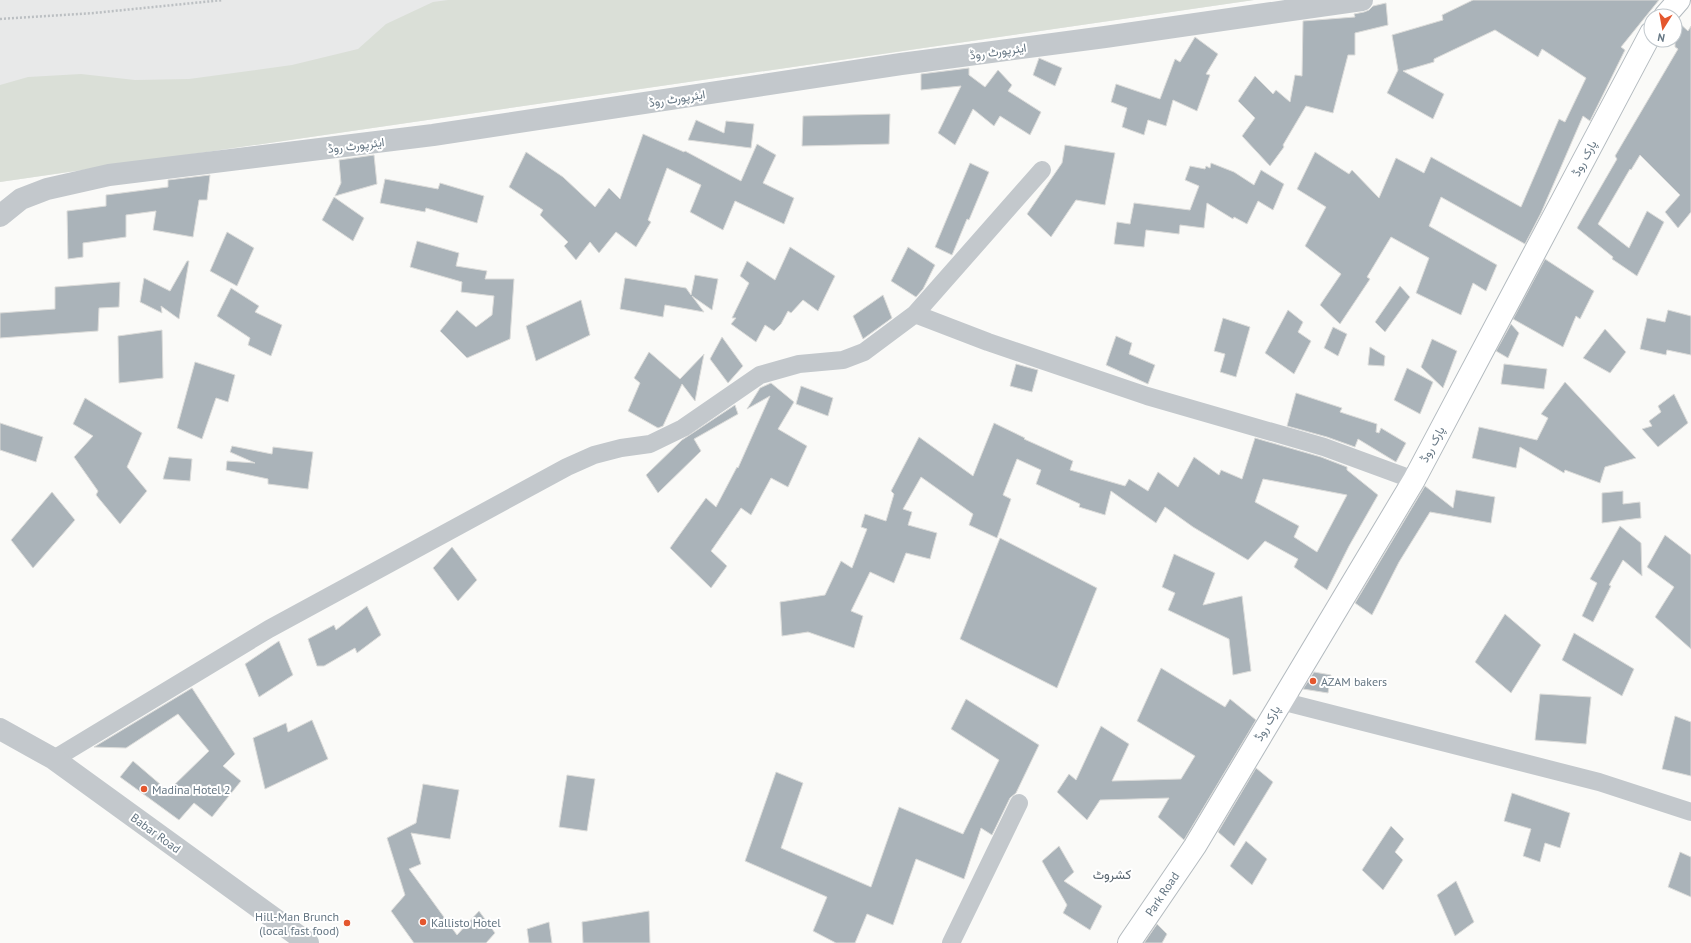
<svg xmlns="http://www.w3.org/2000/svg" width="1691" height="943" font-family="'PT Sans',Vazirmatn,sans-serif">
	<rect width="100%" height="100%" fill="#fafaf8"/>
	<path fill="#e8e9e9" d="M0 0H1254L0 182Z"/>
	<path fill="#dadfd7" d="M448 0H1254L0 182V85L28 77 81 74 135 80 189 79 292 65 358 49 386 24 433 2Z"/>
	<path fill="#aab3b9" stroke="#dcdcda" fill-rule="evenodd" d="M1473 0H1659L1621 47 1625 50 1590 121 1583 116 1541 213 1525 244 1441 197 1429 226 1497 265 1486 291 1473 283 1461 315 1416 293 1429 258 1391 237 1367 277 1370 279 1340 324 1320 305 1341 274 1305 246 1326 207 1297 189 1315 152 1349 174 1352 170 1379 198 1396 158 1424 173 1431 157 1521 207 1559 119 1565 122 1586 78 1542 49 1538 57 1495 30 1434 59V62L1403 71 1444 94 1433 119 1387 93 1398 70 1392 35 1443 20 1442 15Z
		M1386 3 1388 25 1355 33V55H1348L1333 113 1306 106 1283 145 1284 147 1270 166 1242 136 1255 118 1238 101 1255 76 1273 94 1276 90 1290 102 1295 75 1302 76 1303 21 1355 17 1354 14 1364 12 1369 10 1373 6Z
		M1677 21 1688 31 1691 26V212L1678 228 1665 212 1680 195 1640 155 1631 170 1630 169 1598 224 1629 248 1647 211 1664 222 1637 276 1612 259 1613 257 1577 228 1617 159 1615 156 1678 49 1675 47V24Z
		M1195 37 1218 54 1206 74 1210 75 1197 111 1173 100 1166 126 1148 120 1144 135 1122 127 1127 108 1111 102 1116 84 1160 99 1175 59 1180 62Z
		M1039 58 1062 68 1055 86 1033 75Z
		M969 68V75L985 87 998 70 1012 85 1008 91 1041 112 1030 135 1000 116 994 126 973 109 955 145 938 133 961 86 921 90V74Z
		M890 114 889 144 802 146 803 116Z
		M696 120 724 133 726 121 754 124 751 148 688 140Z
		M643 134 684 152 685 151 741 181 757 144 776 155 763 183 794 198 784 224 735 201 723 230 690 212 701 185 667 168 648 220 651 222 636 247 616 232 599 253 590 242 576 260 564 246 568 242 540 215 543 210 509 187 526 152 563 177 595 207 609 188 620 199Z
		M1065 145 1115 153 1105 205 1076 200 1051 237 1027 214 1062 163Z
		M374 155 377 184 335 196 341 183 339 160Z
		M970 163 989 172 969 220 967 219 952 255 935 247Z
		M1211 163 1234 172 1254 185 1261 170 1284 184 1273 210 1258 201 1247 224 1234 217 1233 219 1207 203 1204 228 1180 225 1179 234 1146 230 1144 247 1114 244 1117 222 1130 224 1134 203 1190 210 1199 186 1185 180 1190 166 1205 169 1206 166 1210 168Z
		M210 175 207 200H199L193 237 153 230 156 211 126 215V237L83 243V257L68 259 67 211 106 206V195L168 187V180Z
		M385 179 438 189 440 183 484 196 477 223 426 208 425 212 380 203Z
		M334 197 364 218 353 241 322 220Z
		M227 232 254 248 237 286 210 271Z
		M417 241 459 253 456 266 487 271 485 279H514L510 339 467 358 440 331 457 310 476 327 492 315 494 296 461 292 462 282 410 267Z
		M790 247 835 276 818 311 803 300 791 313 788 311 781 324 774 331 765 325 756 342 731 324 736 318H732L749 283 740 276 747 261 775 280Z
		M908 247 935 265 923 289 916 297 891 281Z
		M1545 259 1594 291 1580 319 1576 316 1563 347 1513 319Z
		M187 261H189L179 319 161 306 162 313 140 302 144 278 170 291Z
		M695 275 718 279 712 310 692 296 704 312 665 305 663 317 620 309 625 278 686 288 691 295Z
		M120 282 119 307 99 308 98 331 0 338V313L55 309V287Z
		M1400 286 1410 297 1385 332 1375 322Z
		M231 288 259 306 255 312 282 325 271 356 248 345 250 338 217 316Z
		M883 295 892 318 863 339 853 316Z
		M581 300 590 335 536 361 526 326Z
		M1288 310 1303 322 1298 332 1311 341 1294 374 1265 353Z
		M1668 310 1691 316V355L1667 350 1666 355 1640 349 1647 318 1665 322Z
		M1223 318 1250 327 1236 377 1220 372 1225 354 1214 351Z
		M1511 324 1519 333 1508 358 1496 351Z
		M1333 327 1347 334 1338 356 1324 348Z
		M1605 329 1626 352 1610 373 1583 358Z
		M162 330 163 378 119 383 118 336Z
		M1116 336 1132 343 1129 354 1155 365 1148 384 1106 365Z
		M722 337 743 366 728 383 710 359Z
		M1432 339 1457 351 1443 388 1421 367Z
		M1370 347 1385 356 1384 366 1368 365Z
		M649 352 680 379 704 354 695 401 682 384 663 426 658 428 628 411 640 383 634 378Z
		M195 362 235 375 228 402 216 398 202 439 177 428Z
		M1016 364 1038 370 1032 392 1010 386Z
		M1504 364 1547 369 1544 389 1501 384Z
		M1407 368 1433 382 1420 414 1394 400Z
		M1565 382 1636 458 1605 467 1600 483 1565 470 1564 473 1520 447 1516 468 1472 458 1479 427 1537 440 1548 418 1541 414Z
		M771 383 794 402 778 429 807 446 788 487 771 478 751 515 741 508 711 551 727 566 711 588 670 548 706 498 716 507 737 467 738 468 770 396 747 409 760 388Z
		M801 386 833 398 828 416 796 404Z
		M1296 393 1342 408 1340 412 1377 424 1376 432 1379 433 1381 428 1406 443 1396 462 1358 439 1355 447 1327 437 1287 426Z
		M1674 394 1688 423 1658 447 1642 429 1652 426 1649 421 1661 412 1658 406Z
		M85 398 142 433 127 467 147 491 120 524 96 495 98 491 74 457 93 436 73 424Z
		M735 405 738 414 694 439 701 451 658 493 646 475 682 440Z
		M0 423 43 437 36 462 0 450Z
		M994 423 1025 438 1024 439 1073 461 1070 470 1125 486 1129 479 1148 491 1158 472 1178 487 1194 457 1219 475 1221 470 1242 479 1255 438 1321 457 1347 467V470L1378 495 1349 546 1327 590 1294 567 1298 559 1265 541 1248 560 1193 527 1165 507 1156 523 1111 491 1105 515 1079 507 1080 504 1036 484 1041 470 1017 459 1003 495 1011 499 997 538 969 525 973 514 921 477 903 509 912 512 908 525 937 533 930 559 906 553 894 583 870 572 851 611 863 616 854 648 808 632 782 636 780 602 825 595 841 561 852 568 867 529 861 527 865 514 886 521 894 494 891 491 919 437 973 476ZM1263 479 1347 495 1317 552 1294 537 1299 526 1255 502Z
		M232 446 272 454 273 447 313 452 308 489 268 484V479L226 470 227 461 255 463 230 452Z
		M169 457 192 459 190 481 163 479Z
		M1425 486 1453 508 1456 490 1495 497 1491 523 1430 512 1399 562 1372 615 1355 603Z
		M1623 491V504L1640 502 1641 518 1602 523V493Z
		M52 492 75 520 33 568 11 540Z
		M1620 526 1641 543 1642 576 1623 560 1609 585 1611 586 1593 622 1582 616 1597 583 1590 579Z
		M1665 535 1691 555V649L1655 617 1674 587 1647 567Z
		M1000 538 1097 588 1057 688 960 639Z
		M452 547 477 580 458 601 433 568Z
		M1174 554 1215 573 1203 605 1242 596 1251 671 1233 675 1229 639 1168 610 1175 593 1162 587Z
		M367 606 381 635 357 653 355 648 324 666H317L308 639 334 625 336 630Z
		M1505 614 1541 645 1511 693 1475 662Z
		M1574 633 1634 669 1622 696 1562 660Z
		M279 641 293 675 259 697 245 664Z
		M1161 668 1225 707 1230 699 1256 720 1184 840 1158 817 1169 798 1100 800 1087 820 1057 792 1069 774 1076 780 1101 726 1129 744 1112 781 1181 779 1195 756 1137 721Z
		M1314 672 1331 675 1328 693 1303 689Z
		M192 688 235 754 223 766 241 781 212 817 194 803 179 820 120 777 133 761 168 791 209 751 178 714 126 748 94 747Z
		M1540 694 1591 697 1586 744 1535 740Z
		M966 699 1039 745 1016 793 1010 798 992 835 981 828 964 879 916 859 893 925 867 914 855 943H836L813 931 827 897 745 861 776 772 803 783 781 848 871 887 899 807 963 834 999 760 951 729Z
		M1675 716 1691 722V776L1662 769Z
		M312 720 328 759 265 789 253 738 286 723 288 732Z
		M1256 768 1273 782 1234 846 1218 832Z
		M567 775 595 779 587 831 559 827Z
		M423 784 459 790 450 839 411 833 421 864 409 869 457 935 479 911 495 933 486 943H414L391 911 405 895 387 838 416 823Z
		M1512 793 1570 813 1560 848 1545 843 1540 862 1523 856 1531 829 1504 821Z
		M1391 826 1404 839 1395 852 1403 860 1383 890 1362 870Z
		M1246 841 1267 859 1252 885 1230 866Z
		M1059 846 1074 872 1064 881 1102 906 1090 930 1063 913 1067 905 1042 861Z
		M1680 852 1691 857V897L1668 887Z
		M1456 881 1474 922 1455 936 1437 895Z
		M649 911 650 943H583L582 922Z
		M549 922 552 943H529L527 929Z
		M1157 924 1167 934 1162 943H1144Z"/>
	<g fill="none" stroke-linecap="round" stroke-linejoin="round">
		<defs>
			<path id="secondary" d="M1665 16 1679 0
				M1129 943 1195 846 1414 480 1651 33"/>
		</defs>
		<use href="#secondary" stroke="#b3babf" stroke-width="24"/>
		<path stroke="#bbbfc2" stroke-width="2.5" stroke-dasharray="2 2" stroke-linecap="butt" d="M0 19 94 13 223 0"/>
		<path stroke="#c3c8cc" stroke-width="18" d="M915 314 988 342 1147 396 1324 447 1414 480
			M1281 701 1599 782 1691 812
			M54 759 269 629 567 467 594 455 621 448 650 444 683 428 760 375 799 364 843 360 864 352 915 314 1042 170
			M951 943 1019 803"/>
		<path stroke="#c3c8cc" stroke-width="22" d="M0 216 21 199 47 189 109 175 433 135 901 64 1105 37 1362 0
			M0 729 54 759 308 943"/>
		<use href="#secondary" stroke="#fff" stroke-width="22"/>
	</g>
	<g fill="#e4572e" stroke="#fff" stroke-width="1.5">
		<circle cx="1313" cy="681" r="4"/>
		<circle cx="144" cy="789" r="4"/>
		<circle cx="423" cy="922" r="4"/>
		<circle cx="347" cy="923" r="4"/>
	</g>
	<g text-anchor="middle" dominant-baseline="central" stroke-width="4" stroke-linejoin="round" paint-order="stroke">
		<g font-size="12" fill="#657683" stroke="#fff">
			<text transform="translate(998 51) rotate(-8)">ایئرپورٹ روڈ</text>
			<text transform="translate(677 98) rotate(-9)">ایئرپورٹ روڈ</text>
			<text transform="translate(356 145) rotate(-7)">ایئرپورٹ روڈ</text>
			<text transform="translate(1584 158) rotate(-62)">پارک روڈ</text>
			<text transform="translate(1432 444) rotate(-62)">پارک روڈ</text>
			<text transform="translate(1267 723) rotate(-60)">پارک روڈ</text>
			<text transform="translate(156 833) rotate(36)">Babar Road</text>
			<text transform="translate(1162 894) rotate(-56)">Park Road</text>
		</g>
		<g font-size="12" fill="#657683" stroke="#fff" text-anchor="start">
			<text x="1321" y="681">AZAM bakers</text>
			<text x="152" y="789">Madina Hotel 2</text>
			<text x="339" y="916" text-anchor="end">Hill-Man Brunch<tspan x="339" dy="14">(local fast food)</tspan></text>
			<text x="431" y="922">Kallisto Hotel</text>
		</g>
		<g font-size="13" fill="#57646e" stroke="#fff">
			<text x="1112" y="874">کشروٹ</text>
		</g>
	</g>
	<g transform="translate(1663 28) rotate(191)"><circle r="19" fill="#ffffff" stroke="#c1c8cd"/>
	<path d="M0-3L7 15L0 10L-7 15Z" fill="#e4572e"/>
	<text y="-6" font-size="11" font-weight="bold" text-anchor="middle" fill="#657683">N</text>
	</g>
</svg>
